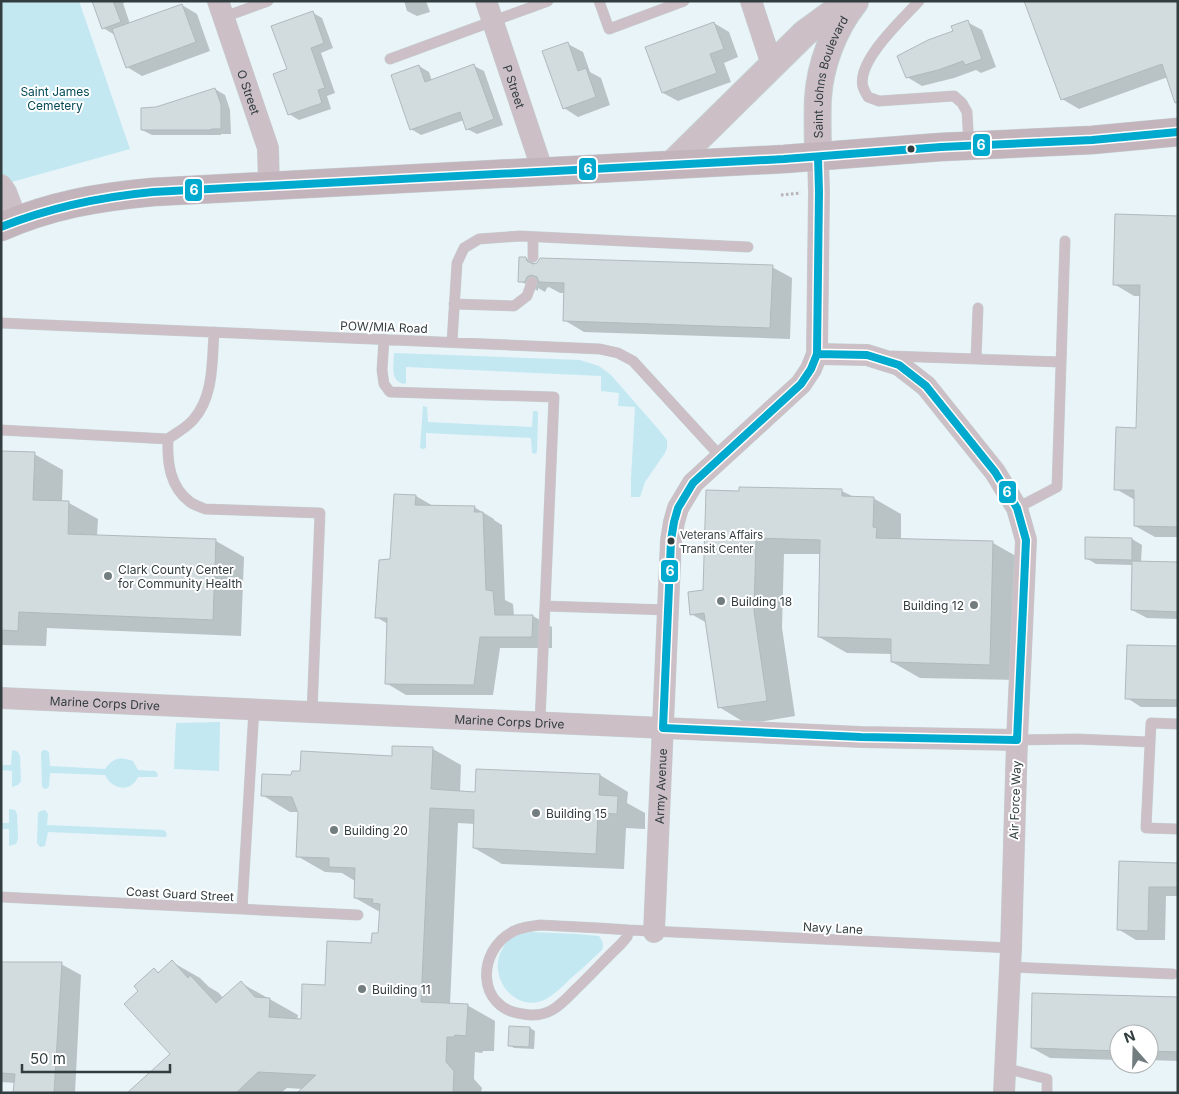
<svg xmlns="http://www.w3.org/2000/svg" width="1179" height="1094" font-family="Inter,sans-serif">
	<rect width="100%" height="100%" fill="#e8f4f8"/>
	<path fill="#c3e8f2" d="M1 1H79L130 149 1 185Z
		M394 353 580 360 599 366 611 375 659 430 667 440V448L665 453 645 482 640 497H631V479L635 407 618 406 619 393 601 391V376L406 367V383L404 384C389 381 394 364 394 353Z
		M423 406 427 407 428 422 532 427 533 411H536L538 412V416L537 452 535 454 532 453 531 438 426 433V448L423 449 420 448Z
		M220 722 219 771 174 769 176 723Z
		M14 750 18 752 20 756 21 781 18 785 12 787V771L1 770V765H11L12 751Z
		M43 750H46L49 752 50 766 105 769C114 757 120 757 133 761L138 770 155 771 158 774 157 777H138C131 793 112 790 105 775L50 773 49 786 48 788 45 789 43 788 42 786 41 753Z
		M9 809 15 810 17 814 18 839 16 844 9 846V829H1V823H9Z
		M45 810 48 814 47 825 164 830 166 832 167 836 164 837 48 832 45 846 40 847 37 843 38 813 41 811Z
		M531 932 577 934 599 936C603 941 604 945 602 950 591 960 581 970 570 979 563 986 555 994 546 999 516 1015 485 976 503 948 505 944 508 939 513 937 519 934 525 933 531 932Z"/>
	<path fill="#0003" d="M94 1H128L123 3 130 24 182 5 197 14 210 51 142 76 127 67 115 35 103 28Z
		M404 1H426L430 12 417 16 407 11Z
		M1178 1 1168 77 1079 109 1062 99Z
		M313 13 322 18 333 48 321 53 335 93 327 96 331 109 299 120 289 114 288 69Z
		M967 22 982 30 996 67 981 73 976 70 954 78 922 86 907 77 955 32Z
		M714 23 729 32 738 57 724 63 731 82 678 101 663 93Z
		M568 44 583 52 590 72 601 78 610 105 578 117 564 108Z
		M419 66 429 72 432 81 474 66 484 71 503 125 477 134 467 129 464 120 421 135 411 129Z
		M215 89 225 95 230 110 231 134H221V135H152L142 130 156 109Z
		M1178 217V537H1155L1135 526V500L1116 489 1137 429 1141 296H1134L1114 284Z
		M526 258 536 264 772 267 792 278 790 339 584 332 564 320 565 293H560L549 287 547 288 545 292 538 288V291L540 292 520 281Z
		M1 452 34 454 63 470 62 502 69 503 98 519 97 536 216 541 244 557 241 636 47 628 46 646 1 645Z
		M741 488 842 491 854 497 873 498 901 514V540L993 543 1021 559 1018 680 920 678 892 662V654L847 653 819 637 821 554H784L782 628 795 716 747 724 719 707 707 623 691 614 704 591 740 492Z
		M416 496 433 506 474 507 494 519V520L502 525 505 600 513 604 514 616H533L552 627V648H500L493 695H406L386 683 388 624 376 617 391 561Z
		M1086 538 1132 539 1142 545 1141 562 1178 563V619L1147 618 1132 610 1133 565 1096 564 1086 558Z
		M1178 647V707H1141L1127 698Z
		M433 749 461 765 460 792 476 793 600 775 628 792 627 803 645 813V829L626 828 624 869 502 864 474 848 475 824 458 823 450 1005H467L495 1021 494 1051H483L482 1053 475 1052 474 1079 482 1088 481 1093H299L303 1089 287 1088 281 1093H129L172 1054 140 991 154 970 160 973 172 962 200 978 209 987 219 993 223 998 241 983 298 1015 297 1020H302L326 986 373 944 379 934 380 912 355 898V881L342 873 325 872 297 856 299 812H290L262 795 292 777Z
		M1120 862 1178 864V896H1166L1165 940H1136L1118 929Z
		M1 964H61L81 975 75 1093H14L15 1083 1 1082Z
		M1178 998V1061L1149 1060V1034H1119V1060L1050 1058 1032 1048Z
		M510 1027 530 1028 535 1031 534 1049 514 1048 509 1045Z"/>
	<path fill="#d2dcdf" stroke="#b0babe" d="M92 1H113L121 22 102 29Z
		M1024 1H1178V102L1175 103 1162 64 1061 100Z
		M182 4 196 42 126 68 112 29Z
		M313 11 324 43 311 48 325 88 318 90 322 103 288 115 273 74 287 69 271 26Z
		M968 20 982 59 965 65 963 61 938 70 906 78 897 56 928 40 953 31 951 26Z
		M714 22 724 49 710 54 717 73 662 93 645 47Z
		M568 42 578 71 586 68 596 97 563 109 542 51Z
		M474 64 494 119 466 130 460 112 410 130 391 75 419 65 425 82Z
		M215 88 221 104V129H211V130H141V108L156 107Z
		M1115 214 1178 216V527L1134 526V490H1114L1116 427 1136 428 1140 285H1113Z
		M519 257H526L527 261 533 264 537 263 540 258 773 265 770 328 563 321 564 283 539 282 537 277 531 275 527 277 525 282H518Z
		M1 451 35 452 33 500 69 501 68 534 216 539 213 620 19 612 18 631 1 630Z
		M739 487 842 489V496L874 497 873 527 877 528 876 538 993 541 990 665 891 662V639L818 637 820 540 756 538 754 611 767 701 718 708 704 613 690 615 688 592 703 590 706 490 739 491Z
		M394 494 416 495 415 505 475 506 474 512H483L486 590 493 591 495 615H533L532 637H480L474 685 385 684 387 618H375L379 560 390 559Z
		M1085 537 1132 538V560L1085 559Z
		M1132 561 1178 562V612L1131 610Z
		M1127 645 1178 646V700L1125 699Z
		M392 746 433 747 431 789 475 792 476 769 600 774 599 795 618 796 617 814 598 813 596 854 473 848 474 810 430 808 421 1002 468 1004 466 1036 455 1035 454 1037H447L446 1062 454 1071 453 1093H297L316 1075 258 1072 236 1093H127L170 1054 124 1004 138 991 134 986 154 968 158 973 172 960 188 978 190 975 216 1003 241 981 255 997 270 998 269 1017 301 1019 302 984 325 985 327 941 371 943 372 933H378L380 904 372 903 373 899 354 898 355 868 329 867V858L296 857 298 813 292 797 261 796 262 774 291 775 292 771H300L301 751 392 756Z
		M1119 861 1178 863V887H1149L1148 931 1117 930Z
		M1 962H62L54 1093H13L15 1074 1 1073Z
		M1032 993 1178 997V1052L1149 1051V1034H1119V1051L1031 1048Z
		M509 1026 530 1027 529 1047 508 1046Z"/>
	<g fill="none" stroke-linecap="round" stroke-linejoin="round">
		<defs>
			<path id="service" d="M599 1 609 29 684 1
				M919 1C903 19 856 61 863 87 864 90 866 94 868 97L879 101 954 96 962 103 967 112 969 146
				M224 17 268 1
				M390 59 548 1
				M533 257V237
				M454 304 514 306 527 296 532 282
				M1 323 600 349 618 353 633 361 721 457
				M384 339 382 370 384 384 390 392 554 397 540 722
				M452 342 457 263 464 248 479 239 520 236 748 247
				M892 356 1061 362
				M976 359 978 308
				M1 430 168 439C167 463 170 487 190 502 194 505 200 507 205 509L320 513 312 712
				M168 439C176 433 186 428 193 420 214 397 212 361 214 332
				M1017 508 1057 487 1065 241
				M545 606 668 610
				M1178 724 1151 723 1146 828 1178 829
				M1017 740 1077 739 1150 742
				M1 897 358 915
				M242 909 254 709
				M540 925 599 928 629 930 627 937 621 944C605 959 591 975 575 990 568 997 561 1005 552 1010 543 1015 533 1016 523 1014 476 1009 476 950 514 931 523 927 531 926 540 925Z
				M629 930 1011 948
				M1010 967 1173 974
				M1005 1068 1047 1079V1093"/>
			<g id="minor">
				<path id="s1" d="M218 1 268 148 269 186"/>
				<path id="s2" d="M486 1 543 172"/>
				<path d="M751 1 772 65"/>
				<path d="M1 185 6 192 17 221"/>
				<path d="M817 354 867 355 899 365 926 386 995 472 1017 508 1026 540 1017 740 1011 948 1004 1093"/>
				<path id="s3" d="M1 698 861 737 1017 740"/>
				<path id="s4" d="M654 932 671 540 674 522 678 508 693 483 801 384 811 369 817 354 819 192 818 157"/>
			</g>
			<g id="tertiary">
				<path id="s5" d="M818 157C818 137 817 118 818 98 820 65 834 28 855 2"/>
				<path d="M671 165 805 33 849 1"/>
			</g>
			<path id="secondary" d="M1 227C51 205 99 197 153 192L784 159 941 147 1092 140 1178 132"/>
		</defs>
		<use href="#service" stroke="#c5cfd1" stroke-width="11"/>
		<use href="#minor" stroke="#c5cfd1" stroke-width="22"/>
		<use href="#tertiary" stroke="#c5cfd1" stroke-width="28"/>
		<use href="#secondary" stroke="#c5cfd1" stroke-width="29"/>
		<path stroke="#b8b3b7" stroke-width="3" stroke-dasharray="2.5 2.5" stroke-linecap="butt" d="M781 195 801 193"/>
		<use href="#service" stroke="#ccbfc5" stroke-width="10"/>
		<use href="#minor" stroke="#ccbfc5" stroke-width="21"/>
		<use href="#tertiary" stroke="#ccbfc5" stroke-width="26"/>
		<use href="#secondary" stroke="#c3b4bc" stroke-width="28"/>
		<defs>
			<path id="bus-1" d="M1 227C51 207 100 197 153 192L784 159 941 147 1092 140 1178 132
				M817 354 867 355 899 365 926 386 995 472 1017 508 1026 540 1017 740
				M663 728 671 540 674 522 678 508 693 483 801 384 811 369 817 354 819 192 818 157
				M663 728 861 737 1017 740"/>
		</defs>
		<use href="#bus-1" stroke="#fff" stroke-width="11"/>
		<use href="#bus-1" stroke="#00a9ce" stroke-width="8"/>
	</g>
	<g fill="#323d3f" stroke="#fff" stroke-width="2">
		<circle cx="911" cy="149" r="4.5"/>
		<circle cx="671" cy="541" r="4.5"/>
	</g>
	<g fill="#727d80" stroke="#fff" stroke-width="2">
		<circle cx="108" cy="576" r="5"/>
		<circle cx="721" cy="601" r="5"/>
		<circle cx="974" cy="605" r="5"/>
		<circle cx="536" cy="813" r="5"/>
		<circle cx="334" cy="830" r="5"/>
		<circle cx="362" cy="989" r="5"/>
	</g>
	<g text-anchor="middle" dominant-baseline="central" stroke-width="4" stroke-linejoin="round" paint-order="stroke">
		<g font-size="11" fill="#323d3f" stroke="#fff" text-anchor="start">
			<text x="680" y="535">Veterans Affairs<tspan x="680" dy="14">Transit Center</tspan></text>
		</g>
		<g font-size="12" fill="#323d3f" stroke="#fff">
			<text stroke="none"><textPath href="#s5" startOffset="82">Saint Johns Boulevard</textPath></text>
			<text stroke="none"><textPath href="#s2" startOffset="90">P Street</textPath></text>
			<text stroke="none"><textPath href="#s1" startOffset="96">O Street</textPath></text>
			<text transform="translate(384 327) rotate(2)">POW/MIA Road</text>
			<text stroke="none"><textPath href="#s3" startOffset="104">Marine Corps Drive</textPath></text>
			<text stroke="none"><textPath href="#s3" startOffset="509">Marine Corps Drive</textPath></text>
			<text stroke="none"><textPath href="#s4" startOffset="146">Army Avenue</textPath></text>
			<text transform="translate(1015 800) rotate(-88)">Air Force Way</text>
			<text transform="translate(180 894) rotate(3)">Coast Guard Street</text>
			<text transform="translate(833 928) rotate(3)">Navy Lane</text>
		</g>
		<g font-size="12" fill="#034956" stroke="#fff">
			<text x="55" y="91">Saint James<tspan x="55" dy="14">Cemetery</tspan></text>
		</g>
		<g font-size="12" fill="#323d3f" stroke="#fff" text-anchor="start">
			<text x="118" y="569">Clark County Center<tspan x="118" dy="14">for Community Health</tspan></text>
			<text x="731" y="601">Building 18</text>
			<text x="964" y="605" text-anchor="end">Building 12</text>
			<text x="546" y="813">Building 15</text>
			<text x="344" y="830">Building 20</text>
			<text x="372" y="989">Building 11</text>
		</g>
	</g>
	<g stroke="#fff" stroke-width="2">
		<rect x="972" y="133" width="19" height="24" rx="5" fill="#00a9ce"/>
		<rect x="578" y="157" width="19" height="24" rx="5" fill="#00a9ce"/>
		<rect x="184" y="178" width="19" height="24" rx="5" fill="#00a9ce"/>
		<rect x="998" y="480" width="19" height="24" rx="5" fill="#00a9ce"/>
		<rect x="660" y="559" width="19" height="24" rx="5" fill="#00a9ce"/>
	</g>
	<g font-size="14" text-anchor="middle" font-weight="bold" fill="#fff">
		<text x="981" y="150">6</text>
		<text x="588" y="174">6</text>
		<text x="194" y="195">6</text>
		<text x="1007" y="497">6</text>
		<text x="670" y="576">6</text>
	</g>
	<rect width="1179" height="1094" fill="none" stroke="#323d3f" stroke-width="5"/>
	<g transform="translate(1134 1049) rotate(340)"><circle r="24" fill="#ffffff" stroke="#adb1b2"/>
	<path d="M0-4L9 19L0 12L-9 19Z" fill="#727d80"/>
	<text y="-8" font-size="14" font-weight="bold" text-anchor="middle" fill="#323d3f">N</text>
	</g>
	<path d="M22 1064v8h148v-8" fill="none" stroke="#323d3f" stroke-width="2.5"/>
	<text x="30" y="1064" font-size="15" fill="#323d3f" stroke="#ffffff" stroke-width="4" paint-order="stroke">50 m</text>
</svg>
